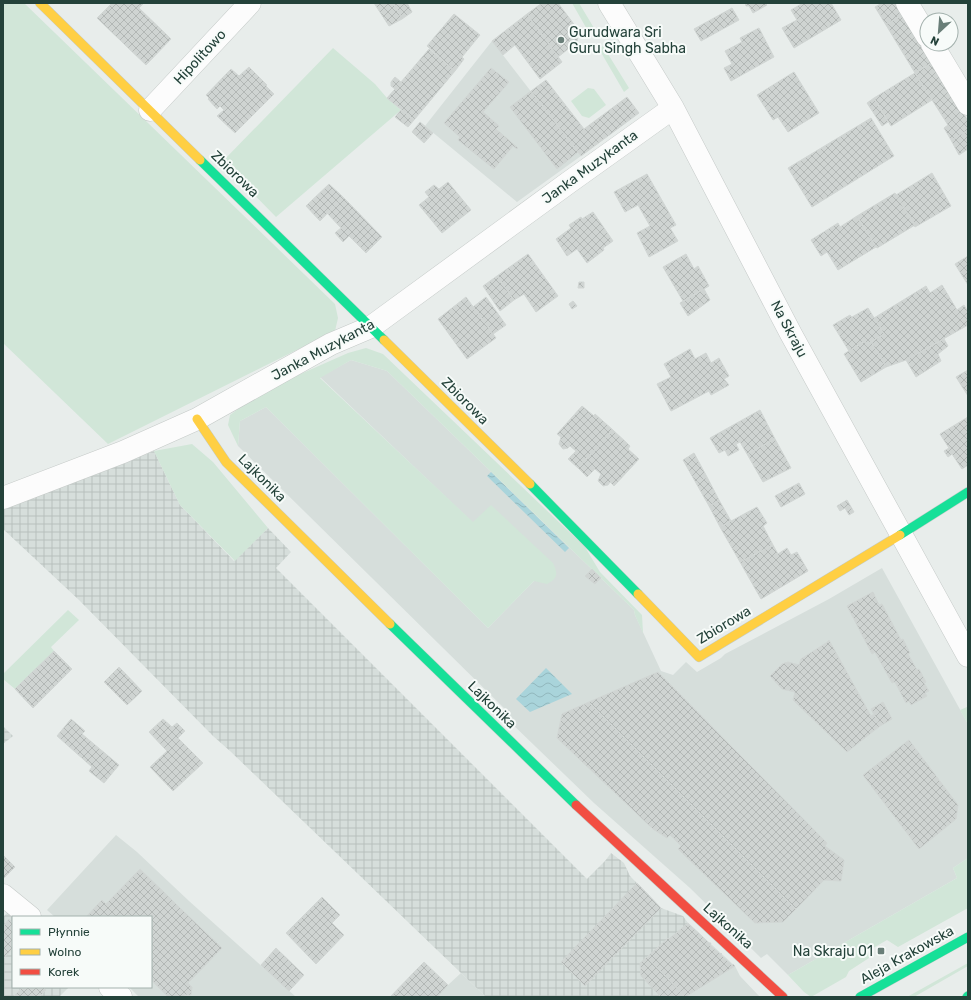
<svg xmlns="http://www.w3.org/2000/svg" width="971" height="1000" font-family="Rubik,sans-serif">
	<defs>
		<pattern id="industrial-grid" width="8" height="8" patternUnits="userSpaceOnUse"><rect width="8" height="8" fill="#d6dedb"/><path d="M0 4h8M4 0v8" fill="none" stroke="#b8c0bd"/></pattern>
		<pattern id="water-waves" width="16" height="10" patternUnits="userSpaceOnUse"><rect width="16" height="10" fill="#a9d4db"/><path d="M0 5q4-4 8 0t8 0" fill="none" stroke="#91b7bd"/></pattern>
		<pattern id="building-cross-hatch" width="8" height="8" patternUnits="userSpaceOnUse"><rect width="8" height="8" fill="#cfd4d2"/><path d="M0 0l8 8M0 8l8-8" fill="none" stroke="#b2b7b5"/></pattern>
	</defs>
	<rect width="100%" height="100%" fill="#e8edeb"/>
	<path fill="#d6dedb" d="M492 41 581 156 517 202 425 126Z
		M351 360 387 371 634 610 635 615 661 671 673 675 686 662 697 672 721 658 725 654 829 599 882 568 968 724V858L953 868 957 878 788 975 767 954 761 958 690 888 594 803 506 718 508 712 238 446 240 421 266 407 488 628 534 581 320 377Z
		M116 835 137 852 189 901 296 997H139L129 987H151V917H55L47 910Z
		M688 923 735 966 740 976 760 997H685L647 957 668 938Z
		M424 962 448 985 461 973 486 997H390Z"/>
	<path fill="url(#industrial-grid)" d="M154 451 180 505 234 561 268 528 291 552 276 568 587 879 605 861 611 853 624 863 630 876 661 908 683 916 688 923 669 939 668 938 647 957 685 997H486L230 751 213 736 79 600 3 529V508Z
		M3 726 13 736 3 744Z
		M8 912 13 917V987H69L59 997H3V917Z"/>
	<path fill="#d1e6d8" d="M3 3H24L335 304 338 318 335 331 108 444 3 343Z
		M572 3H579L594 28 588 31Z
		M603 46 629 88 624 92 599 49Z
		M333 48 375 84 387 98 401 110 276 217 222 162Z
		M588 88 594 89 606 105 589 118 582 116 571 101Z
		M366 348 383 354 585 547 600 572 642 615 643 633 635 615 634 610 387 371 351 360 320 378 473 522 491 505 553 563C558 574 558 578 547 584L534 581 488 628 266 407 240 421 238 446 228 425 230 415 246 403 296 376 348 353Z
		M192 444 213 462 268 528 235 561 180 505 154 451Z
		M68 610 79 620 51 647 54 651 15 689 3 679V674Z
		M967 707 968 710V724L960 710Z
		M968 858V908L898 947 887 940 868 951 869 958 849 971 846 977 811 997 804 992 788 975 957 878 953 868Z
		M968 963V966L914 997H907Z"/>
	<path fill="url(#water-waves)" d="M491 472 569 548 565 552 487 476Z
		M546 668 572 694 530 712 516 699Z"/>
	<path fill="url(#building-cross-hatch)" stroke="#d1d6d4" d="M112 3H142L143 4 139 8 171 39 146 65 97 18Z
		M374 3H393L402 19 389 26Z
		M393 3H407L412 12 402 19Z
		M542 3H558L579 31 577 42 558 57 527 14Z
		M745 3H765L767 5 753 13 749 6H746Z
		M803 3H831L841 20 794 48 782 28 797 20 791 10Z
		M882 3H898L904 13 886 25 875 7Z
		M732 8 739 20 701 41 694 29Z
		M904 13 933 62 915 73 886 25Z
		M454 14 480 35 462 57 464 59 455 71 427 46Z
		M527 14 562 62 540 79 515 45 503 55 492 41Z
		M759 28 774 57 731 81 724 68 732 64 725 51 742 42 740 38Z
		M429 49 455 71 414 120 387 98 395 89 391 86V82L395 77 401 82Z
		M932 63 968 121V130L951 140 944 128 948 125 915 73Z
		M249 67 267 85 266 86 274 94 235 133 217 116 224 110 220 106 217 109 208 99 209 98 206 95 231 69 239 76Z
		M491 68 509 82 483 112 499 126 496 129 518 148 517 149 513 146 494 169 458 140 460 137 444 123Z
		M794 72 819 113 788 132 778 117 773 120 757 95Z
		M915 73 932 100 891 126 874 98Z
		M546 80 584 129 627 97 639 113 581 156 531 91Z
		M531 91 578 152 557 169 510 107Z
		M874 98 888 122 882 126 867 103Z
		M401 110 414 120 408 127 395 117Z
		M871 118 894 156 812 207 788 168Z
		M420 122 433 133 424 143 412 132Z
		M968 130V149L959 155 951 140Z
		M932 173 951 206 915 227 896 195Z
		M647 174 676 225 670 228 678 241 649 257 637 233 650 226 638 205 625 212 614 192Z
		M448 182 471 210 442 233 419 205 429 197 425 192 434 185 439 189Z
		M329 184 343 197 320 221 306 206Z
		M895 193 915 225 877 248 857 216Z
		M343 197 382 237 366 253 349 236 343 242 335 233 341 228 327 213Z
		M593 212 613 241 603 248 604 250 587 263 577 249 567 256 556 239 571 228 569 225 581 217 582 219Z
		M857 216 876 247 838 270 827 252 821 256 811 240 838 223 840 227Z
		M528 254 558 296 536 312 524 294 514 300 497 276Z
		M686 254 694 269 698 266 709 286 683 301 663 267Z
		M968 256V285L955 264Z
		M497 276 514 300 500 311 483 286Z
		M579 282H584V288H578Z
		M942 285 957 310 964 305 968 312V325L906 360 886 367 871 342 884 334 874 318 926 286 930 293Z
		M704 289 710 300 688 316 680 303Z
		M466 297 496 338 467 359 438 319Z
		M486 297 506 325 493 334 473 307Z
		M573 301 577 306 572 309 569 304Z
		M868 308 884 334 867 344 865 341 849 351 833 325 850 315 852 317Z
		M944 339 948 346 938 354 941 361 916 377 906 360Z
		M865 341 867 344 871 342 886 367 861 382 844 354Z
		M690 349 695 359 706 353 711 363 719 358 729 376 724 379 729 385 711 395 709 391 671 411 657 384 671 377 664 364Z
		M968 370V396L956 377Z
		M582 406 594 416 595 414 613 430 578 468 568 459 576 451 570 446 568 448 563 449 559 444 561 437 557 434Z
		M760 410 775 439 747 454 740 442 736 444 739 450 728 456 725 450 719 453 710 438Z
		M968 417V465L962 469 952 454 948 457 944 451 949 448 940 434Z
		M613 430 630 446 628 449 639 459 614 486 610 482 608 485 603 486 598 481 601 474 595 469 587 477 578 468Z
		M775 439 791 468 763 482 747 454Z
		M694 453 707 477 696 483 683 460Z
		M707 477 719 500 709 506 696 483Z
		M799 483 805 494 781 507 775 496Z
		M719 500 731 521 720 527 709 506Z
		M847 500 854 512 849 515 845 508 840 511 837 506Z
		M757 507 767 523 763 526 773 545 740 562 720 527Z
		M773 545 778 554 787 548 791 555 797 552 808 571 761 599 740 562Z
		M592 569 601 578 595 584 585 576Z
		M873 592 879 605 882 604 901 640 903 639 910 653 908 654 917 670 919 669 926 682 924 683 929 691 925 693 927 696 911 705 909 701 906 703 895 682 892 683 875 652 872 654 847 606Z
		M829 640 871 716 874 714 880 726 847 752 793 700 795 692 782 689 770 676 782 664 788 662 799 665 801 659 826 643Z
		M54 651 72 669 33 708 15 689Z
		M119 667 142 691 127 705 104 682Z
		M658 672 827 843 825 846 844 860 841 881 824 880 796 909 589 702Z
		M589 702 796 909 783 922 755 923 678 849 681 846 670 835 667 838 653 829 557 738 562 714Z
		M883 702 892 719 880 726 871 709Z
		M71 719 85 731 82 734 119 765 104 783 89 771 92 767 57 736Z
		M163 719 172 727 177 723 185 731 178 738 203 763 173 791 150 767 167 751 149 732Z
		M909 740 958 805 956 819 919 849 863 775Z
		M3 855 15 867 3 879Z
		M140 869 181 909 151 939V917H86L102 900 106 904Z
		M637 883 661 908 585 986 561 962Z
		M322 897 340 915 332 923 344 935 316 964 286 933Z
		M181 909 222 948 188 983 192 987 191 995H184V997H168L151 980V939Z
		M9 919 13 923V948L3 959V927Z
		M688 923 709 943H711L710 945 720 954 721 953 722 954 721 955 732 965 733 964 735 966 685 997 647 957 668 938 669 939Z
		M276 948 304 975 289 991 261 965Z
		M647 957 685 997H661L641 976 640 963Z
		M424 962 448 985 437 997H390Z
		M23 987H43L46 990 39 997H13Z"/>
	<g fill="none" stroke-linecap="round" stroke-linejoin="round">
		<defs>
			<path id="street" d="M609 3 673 108 791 334 968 656
				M907 3 927 36
				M932 44 968 104
				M150 110 250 3
				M3 498 123 452 197 419 331 344 371 327 568 183 673 108
				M3 895 30 917
				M110 987 121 997"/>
			<path id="fast" d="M200 160 384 340
				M530 484 638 594
				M900 535 968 492
				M390 624 576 805
				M860 997 968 937
				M967 997 968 996"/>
			<path id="slow" d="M40 3 200 160
				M384 340 530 484
				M197 419 226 462 390 624
				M638 594 699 657 900 535"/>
			<path id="jam" d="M576 805 783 997"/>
		</defs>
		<use href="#street" stroke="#c5cac8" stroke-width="23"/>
		<use href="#fast" stroke="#c3cbc8" stroke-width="10"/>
		<use href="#slow" stroke="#c3cbc8" stroke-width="10"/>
		<use href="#jam" stroke="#c3cbc8" stroke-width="10"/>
		<use href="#street" stroke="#fcfcfc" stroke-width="22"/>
		<use href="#fast" stroke="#16e098" stroke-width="9"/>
		<use href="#slow" stroke="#ffcf43" stroke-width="9"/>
		<use href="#jam" stroke="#f24e42" stroke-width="9"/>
	</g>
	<g fill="#697e78" stroke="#f7fbf9" stroke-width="1.5">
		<circle cx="561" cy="40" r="4"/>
		<rect x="877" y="947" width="8" height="8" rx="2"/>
	</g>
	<g text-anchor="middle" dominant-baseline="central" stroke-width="4" stroke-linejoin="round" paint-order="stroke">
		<g font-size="14" fill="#24423a" stroke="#f7fbf9" text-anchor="start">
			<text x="569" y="32">Gurudwara Sri<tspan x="569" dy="16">Guru Singh Sabha</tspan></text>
			<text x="873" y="951" text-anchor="end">Na Skraju 01</text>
		</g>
		<g font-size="14" fill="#24423a" stroke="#f7fbf9">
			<text transform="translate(200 57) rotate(-47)">Hipolitowo</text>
			<text transform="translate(590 167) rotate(-36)">Janka Muzykanta</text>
			<text transform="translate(235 174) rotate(44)">Zbiorowa</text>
			<text transform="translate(789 329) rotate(62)">Na Skraju</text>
			<text transform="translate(323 350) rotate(-28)">Janka Muzykanta</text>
			<text transform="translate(465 401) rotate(45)">Zbiorowa</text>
			<text transform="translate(262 478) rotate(45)">Lajkonika</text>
			<text transform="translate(724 625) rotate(-31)">Zbiorowa</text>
			<text transform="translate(492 705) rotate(44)">Lajkonika</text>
			<text transform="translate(728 926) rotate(42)">Lajkonika</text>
			<text transform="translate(907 955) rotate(-29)">Aleja Krakowska</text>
		</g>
	</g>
	<rect width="971" height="1000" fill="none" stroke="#24423a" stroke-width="8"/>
	<rect x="12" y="916" width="140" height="72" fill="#f7fbf9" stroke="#a3b1ad"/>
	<rect x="20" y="929" width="20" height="6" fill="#16e098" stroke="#a3b1ad"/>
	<text x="48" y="936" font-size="12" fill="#24423a">Płynnie</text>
	<rect x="20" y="949" width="20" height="6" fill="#ffcf43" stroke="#a3b1ad"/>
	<text x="48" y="956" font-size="12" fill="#24423a">Wolno</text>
	<rect x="20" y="969" width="20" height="6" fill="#f24e42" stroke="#a3b1ad"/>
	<text x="48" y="976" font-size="12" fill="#24423a">Korek</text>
	<g transform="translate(939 32) rotate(206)"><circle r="19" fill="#f7fbf9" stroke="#a3b1ad"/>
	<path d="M0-3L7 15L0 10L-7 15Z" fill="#697e78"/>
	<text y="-6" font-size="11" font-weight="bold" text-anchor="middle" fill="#24423a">N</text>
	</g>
</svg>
